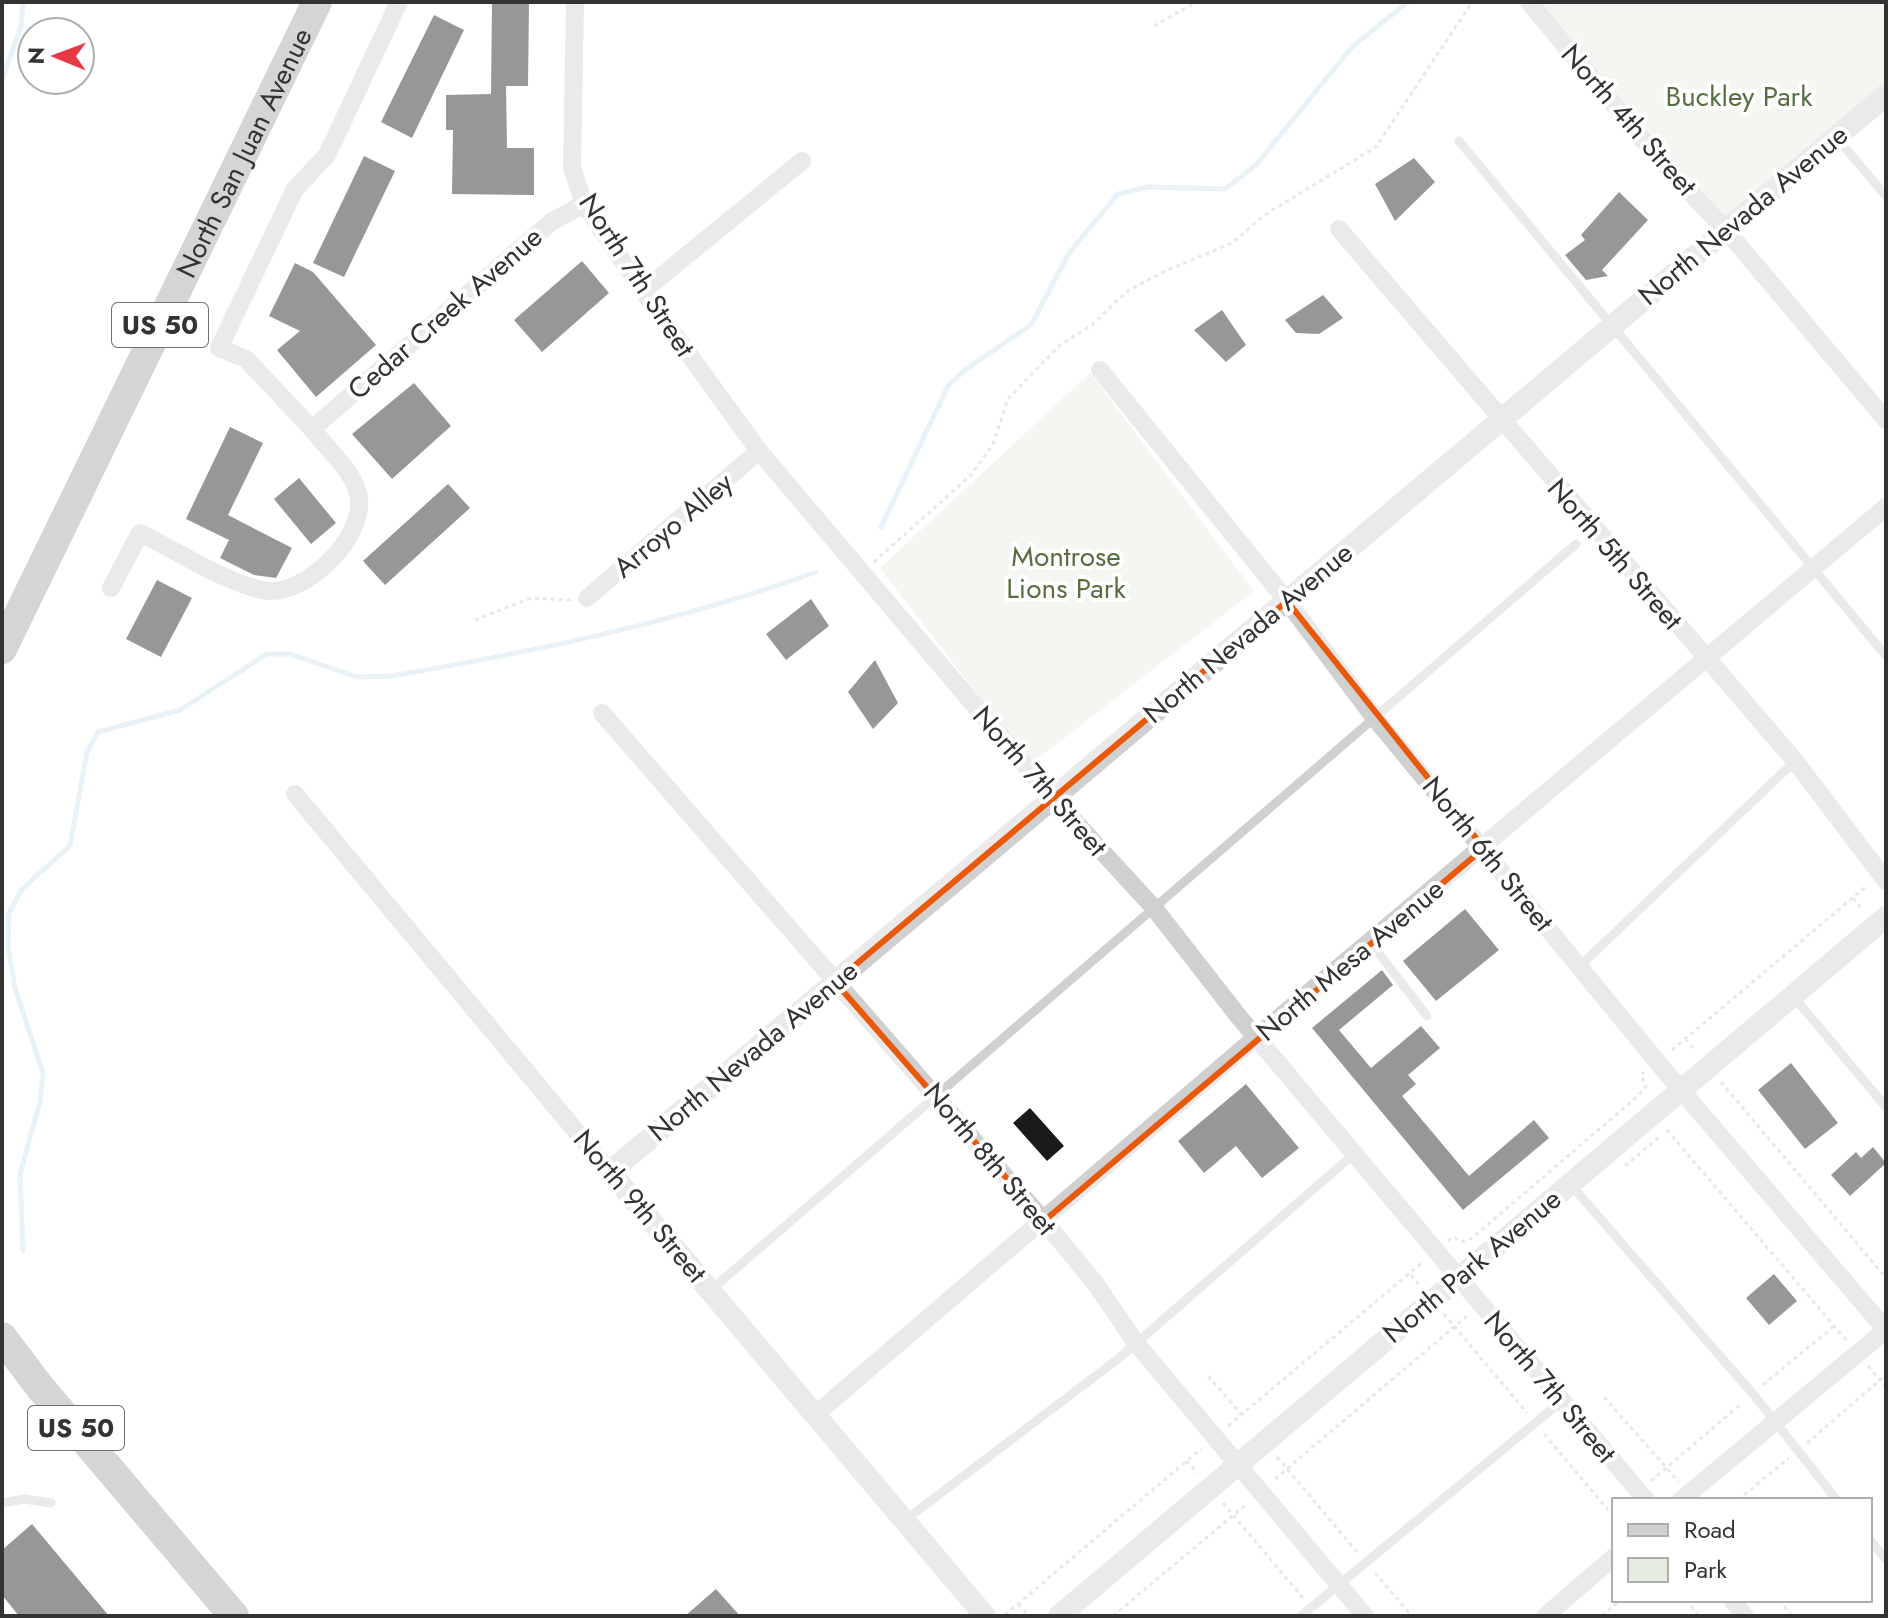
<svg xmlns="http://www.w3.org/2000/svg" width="1888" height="1618" font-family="Jost,sans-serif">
	<rect width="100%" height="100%" fill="#fff"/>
	<path fill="#e6ecdf" d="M1530 2H1886V95L1726 230Z
		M1090 373 1254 591 1031 764 880 568Z"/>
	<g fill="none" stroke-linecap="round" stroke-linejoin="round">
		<path stroke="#cfe2ee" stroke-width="5" d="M2 80 21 26 23 2
			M881 527 948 386 966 369 1031 325 1069 253 1118 194 1148 187 1225 189 1256 165 1352 47 1408 2
			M23 1251 20 1174 40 1102 43 1073 15 988 8 946 9 913 22 889 70 846 87 752 98 732 180 710 267 654H290L357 677 392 676C537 651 678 622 816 572"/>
	</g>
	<path fill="#1a1a1a" d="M492 2H529L528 86H506L507 148H534V195L452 194 453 130H446V95L491 94Z
		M434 15 464 30 412 138 381 122Z
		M364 156 395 171 344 277 313 263Z
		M1414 158 1435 182 1395 221 1375 184Z
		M1619 192 1648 220 1602 270 1608 276 1586 280 1565 255 1585 240 1581 235Z
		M582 261 609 293 542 352 514 320Z
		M295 263 313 272 376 345 316 397 277 350 300 331 269 316Z
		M1323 295 1343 318 1319 334 1296 333 1285 320Z
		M1222 310 1246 345 1226 362 1194 330Z
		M414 383 451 426 392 479 352 434Z
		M230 427 263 443 228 515 292 548 276 578 254 575 220 558 229 540 186 519Z
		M299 478 336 523 311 544 274 499Z
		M448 484 470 508 385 585 363 561Z
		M157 580 192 598 161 657 126 639Z
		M811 599 829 626 786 660 766 634Z
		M875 660 898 703 873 729 848 692Z
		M1465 909 1499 950 1436 1001 1403 961Z
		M1382 970 1393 985 1339 1030 1371 1068 1421 1026 1440 1048 1408 1075 1416 1084 1402 1096 1469 1176 1534 1120 1549 1138 1463 1210 1312 1028Z
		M1791 1063 1838 1123 1805 1149 1758 1090Z
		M1246 1084 1299 1148 1262 1178 1236 1146 1204 1173 1178 1141Z
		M1030 1108 1064 1146 1047 1161 1013 1123Z
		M1873 1147 1886 1163 1850 1196 1831 1175 1856 1152 1861 1158Z
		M1774 1274 1797 1301 1769 1325 1746 1298Z
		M32 1524 109 1616H19L2 1595V1550Z
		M716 1589 740 1616H685Z"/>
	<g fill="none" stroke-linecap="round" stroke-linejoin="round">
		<path stroke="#cdcdcd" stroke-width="3" stroke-dasharray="4 4" stroke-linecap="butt" d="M1154 26 1197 2
			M874 562 971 475 993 444 1008 399 1060 345 1092 325 1126 292 1165 271 1232 243 1266 214 1376 147 1472 2
			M475 620 531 598 571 600
			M1853 898 1863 910
			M1685 1039 1696 1051
			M1672 1050 1868 885
			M1721 1082 1886 1278
			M1667 1130 1846 1340
			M1625 1166 1659 1137
			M1448 1241 1453 1237 1461 1242 1472 1238 1638 1096 1646 1086 1641 1075 1644 1072
			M1411 1275 1421 1287
			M1444 1314 1527 1413
			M1868 1366 1886 1388
			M1208 1376 1242 1415
			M1763 1385 1834 1326
			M1604 1397 1679 1482
			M1228 1426 1424 1261
			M1544 1434 1614 1517
			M1807 1443 1886 1375
			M1277 1457 1357 1552
			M1186 1461 1198 1473
			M1275 1479 1467 1316
			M1651 1481 1742 1403
			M1738 1500 1789 1458
			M1223 1503 1303 1598
			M1375 1573 1412 1616
			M1686 1600 1699 1616
			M1779 1600 1792 1616
			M1018 1604 1029 1616
			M1005 1615 1201 1449
			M1113 1616 1248 1503
			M1602 1616 1621 1600"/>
		<path stroke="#d0d0d0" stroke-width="9" d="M1837 138 1886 196
			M1459 141 1886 656
			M1370 942 1427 1016
			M1579 967 1795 761
			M1793 996 1886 1107
			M1571 1185 1753 1394 1837 1500
			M711 1290 1576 544
			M2 1503 24 1499 51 1503
			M904 1521 1118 1359 1355 1153
			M1870 1540 1886 1559
			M1301 1616 1563 1400"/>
		<path stroke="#d0d0d0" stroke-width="18" d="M399 2 327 155 295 189 219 348 246 359 312 429 551 222 584 204
			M575 2 572 167 584 204 643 291 759 451 1053 798 1154 908 1239 1017 1646 1500
			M1529 2 1662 163 1726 230 1886 420
			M1339 229 1795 761 1886 881
			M643 291 802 161
			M1100 370 1287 601 1374 717 1664 1070 1886 1330
			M111 588 140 533C177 551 223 581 262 590 304 600 375 531 356 487 348 467 325 446 312 429
			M587 598 759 451
			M602 713 1044 1221 1095 1283 1136 1343 1365 1616
			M295 794 610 1172
			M816 1414 1281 1016 1886 507
			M1681 1500 1886 1330
			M1732 1600 1745 1616
			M1545 1616 1614 1557"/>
		<path stroke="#d0d0d0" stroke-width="22" d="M985 1616 610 1172 1886 95
			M1059 1616 1886 917"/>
		<g stroke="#a2a2a2" stroke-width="30">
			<path id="s1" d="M2 649 317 2"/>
			<path d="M2 1337 39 1386 234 1616"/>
		</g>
	</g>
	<path d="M0 0H1888V1618H0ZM1287 601 1484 848 1044 1221 835 982Z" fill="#fff" fill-opacity=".55" fill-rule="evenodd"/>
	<path fill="none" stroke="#e8590c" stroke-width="6" stroke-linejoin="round" d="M1287 601 1484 848 1044 1221 835 982Z"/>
	<g text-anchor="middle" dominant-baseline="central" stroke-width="8" stroke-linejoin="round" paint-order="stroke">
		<g fill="#fff" stroke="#707070" stroke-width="2">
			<rect x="112" y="303" width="96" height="44" rx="6"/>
			<rect x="28" y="1406" width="96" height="44" rx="6"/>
		</g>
		<g font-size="26" font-weight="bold" fill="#333">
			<text x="160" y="325">US 50</text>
			<text x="76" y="1428">US 50</text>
		</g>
		<g font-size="28" fill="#56703f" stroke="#fff">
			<text x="1739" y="96">Buckley Park</text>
			<text x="1066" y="556">Montrose<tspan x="1066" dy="32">Lions Park</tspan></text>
		</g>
		<g font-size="28" fill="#333" stroke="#fff">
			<text transform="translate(1629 120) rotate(49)">North 4th Street</text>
			<text stroke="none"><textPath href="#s1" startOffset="552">North San Juan Avenue</textPath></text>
			<text transform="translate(1743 215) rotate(-40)">North Nevada Avenue</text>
			<text transform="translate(637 275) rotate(57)">North 7th Street</text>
			<text transform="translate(445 313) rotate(-41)">Cedar Creek Avenue</text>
			<text transform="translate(673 525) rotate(-40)">Arroyo Alley</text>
			<text transform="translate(1615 554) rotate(49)">North 5th Street</text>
			<text transform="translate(1248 633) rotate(-40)">North Nevada Avenue</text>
			<text transform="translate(1040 781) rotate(49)">North 7th Street</text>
			<text transform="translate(1488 854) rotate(51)">North 6th Street</text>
			<text transform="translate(1350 960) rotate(-40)">North Mesa Avenue</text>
			<text transform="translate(753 1051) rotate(-40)">North Nevada Avenue</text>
			<text transform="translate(990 1159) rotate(50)">North 8th Street</text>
			<text transform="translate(640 1206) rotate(50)">North 9th Street</text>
			<text transform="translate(1472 1266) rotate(-40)">North Park Avenue</text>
			<text transform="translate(1550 1387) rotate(50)">North 7th Street</text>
		</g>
	</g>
	<rect width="1888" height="1618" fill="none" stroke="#333333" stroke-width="8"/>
	<rect x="1612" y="1498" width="260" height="104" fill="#ffffff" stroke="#adadad" stroke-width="2"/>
	<rect x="1628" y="1524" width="40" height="12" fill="#d0d0d0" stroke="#adadad" stroke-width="2"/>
	<text x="1684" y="1538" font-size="24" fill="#333333">Road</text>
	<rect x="1628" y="1558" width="40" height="24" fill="#e6ecdf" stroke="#adadad" stroke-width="2"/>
	<text x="1684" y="1578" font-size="24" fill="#333333">Park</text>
	<g transform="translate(56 56) rotate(271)"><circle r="38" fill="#ffffff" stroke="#adadad" stroke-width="2"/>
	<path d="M0-6L14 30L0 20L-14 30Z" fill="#e63946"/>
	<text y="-12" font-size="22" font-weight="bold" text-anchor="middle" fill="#333333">N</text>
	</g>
</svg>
